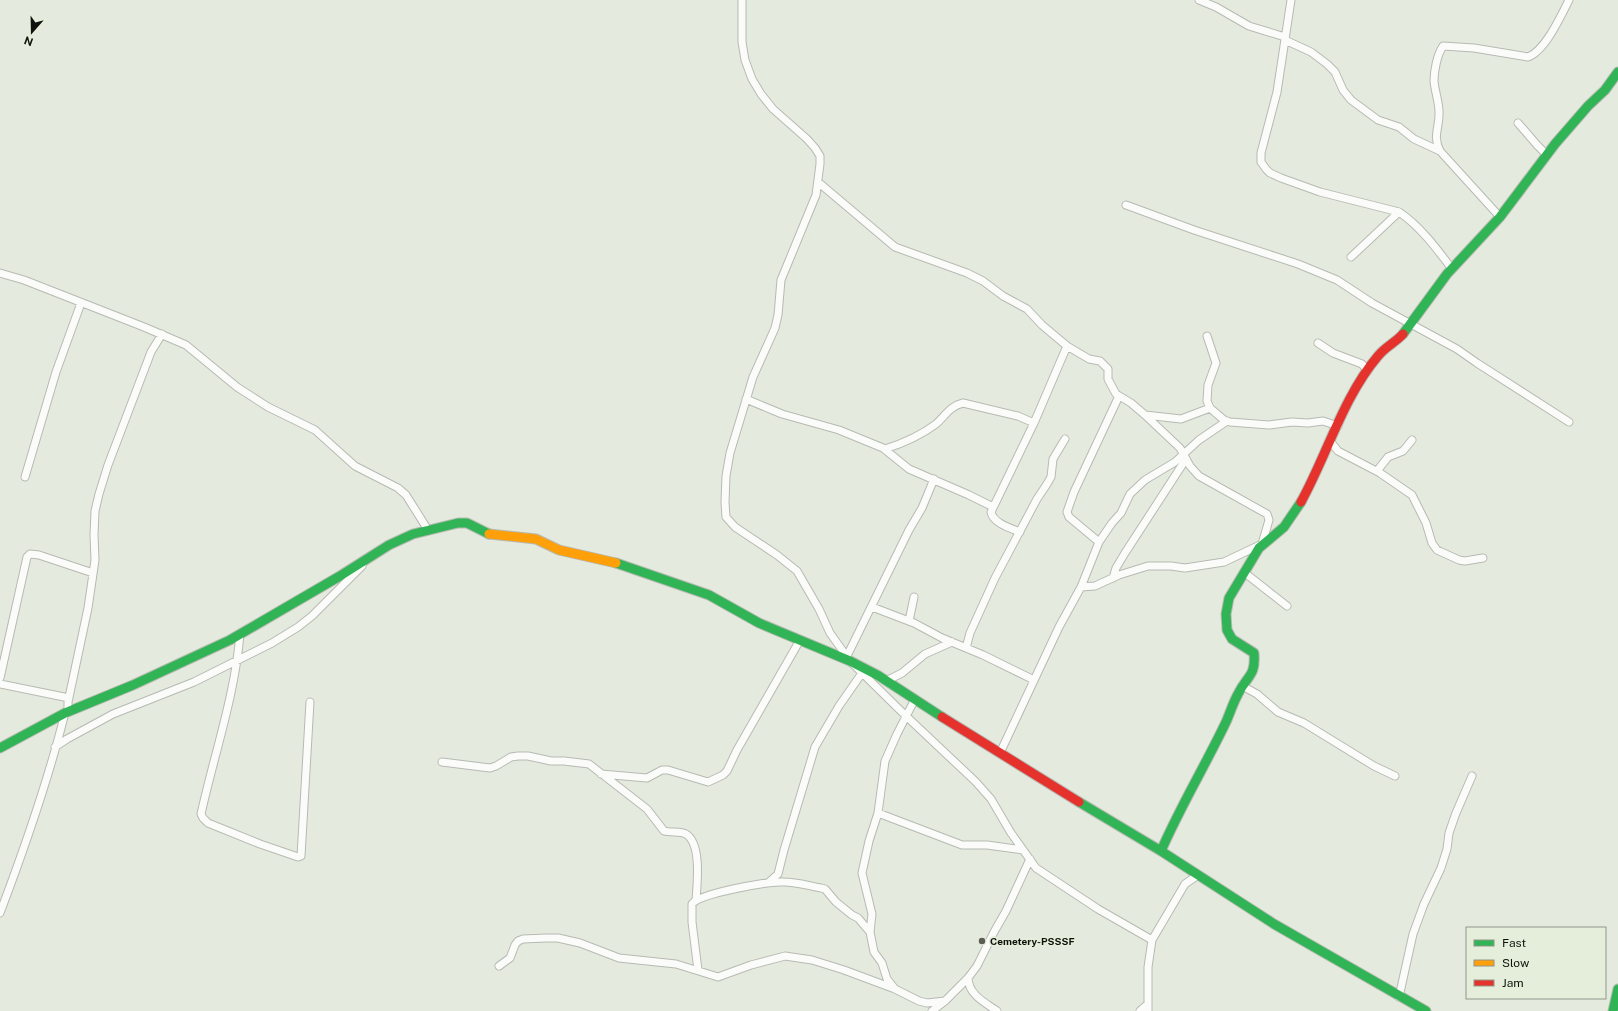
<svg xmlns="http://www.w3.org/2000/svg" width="1618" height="1011" font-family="'Public Sans',sans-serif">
	<rect width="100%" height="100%" fill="#e5eadf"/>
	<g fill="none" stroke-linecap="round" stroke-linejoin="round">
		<defs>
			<path id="street" d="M742 0V42L745 60 752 79 761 94 773 109 807 139 815 148 820 156V164L816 195 781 280 778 315 775 328 753 377 730 453 726 476 725 502 726 517 735 527 777 555 797 571 819 609 830 633 850 661 906 716 976 782 991 799 1011 833 1036 868 1098 909 1152 940
				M1199 0 1216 7 1249 26 1285 37
				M1291 0 1277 92 1261 153V162L1266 169 1270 173 1281 178 1320 192 1399 212C1420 226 1437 249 1452 269
				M1285 40 1311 52 1327 64 1335 72 1343 90 1351 100 1378 120 1399 127 1414 139 1440 151 1500 217
				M1518 123 1537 145 1547 155
				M1440 151C1432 135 1440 127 1439 112 1439 102 1435 92 1434 81 1434 71 1437 55 1443 46L1474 48 1528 57C1545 51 1561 16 1569 0
				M818 182 895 247 967 273 983 281 1003 296 1027 309 1042 325 1067 346 1089 359 1100 361 1108 369V379L1116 394 1131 403 1145 415 1180 448 1190 466 1199 476 1267 514 1269 520 1262 544 1224 562 1185 568 1171 566H1148L1119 575 1095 586 1081 587
				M1126 205 1194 230 1298 264 1337 280 1372 303 1457 349 1477 363 1569 422
				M1351 257 1399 212
				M0 273 24 280 144 327 186 345 237 387 268 407 315 430 355 466 398 488 406 495 428 530
				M1207 336 1216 363 1208 385 1207 401 1210 408 1224 420 1230 422 1269 425 1292 422 1308 423 1323 421 1338 426
				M1318 343 1333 353 1362 364 1368 371
				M746 399 782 414 839 430 883 448 909 469 969 495 993 507
				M1145 415 1181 419 1210 408
				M1330 441 1338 451 1380 473 1412 495 1426 523 1432 543 1437 550 1459 560 1465 561 1483 558
				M885 449C904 443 920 436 936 424 945 416 950 406 963 403L1018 416 1034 423
				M1377 471 1388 457 1403 451 1412 440
				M25 477 56 372 81 303
				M1020 532C1010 528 993 523 991 512L1034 423 1067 346
				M1099 542 1069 517 1067 512 1074 492 1119 396
				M1245 573 1287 606
				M1113 578 1116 568 1125 553 1186 459
				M872 607 914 623 942 638 983 655 1034 680
				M909 621 914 597
				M240 634C235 695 214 755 201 814L203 818 208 823 260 844 298 857 301 856 310 702
				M966 648 970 633 995 578 1037 499 1047 484 1051 477 1053 459 1065 439
				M847 656 909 530 922 508 934 479
				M0 678 27 557 30 554 39 555 93 573
				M886 681 902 673 925 654 952 642
				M0 684 69 698
				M1243 684 1246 688 1257 694 1278 712 1304 723 1374 766 1395 776
				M68 711V702L88 608 95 560 94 535 95 511 99 494 108 465 151 352 162 334
				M55 747 67 739 113 714 194 682 272 643 298 627 312 616 362 566
				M1000 753 1059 627 1081 587 1099 542 1112 523 1121 513 1130 494 1145 480 1175 462 1199 440 1227 421
				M442 762 490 768 496 766 511 757 518 756H528L551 761H564L589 764 647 809 664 831C671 833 680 831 686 834 702 844 697 884 696 900
				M601 774 647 778 662 770H668L708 782 723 775 727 771 737 750 800 640
				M878 813 962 845H987L1023 850
				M769 882 778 874 784 850 815 747 839 706 862 673
				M0 913C25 847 48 781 65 713
				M499 966 510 958 515 945 518 941 523 939 546 938H558L580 943 619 958 676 964 718 977 751 965 785 956 812 960 844 970 895 989 919 1001 927 1003 945 1001
				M698 970 692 922V904C700 893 770 881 784 882 797 882 809 886 821 888L825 889 836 902 852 915 858 918 870 932
				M968 978C969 995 984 1002 997 1011
				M895 989 887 979 882 963 874 952 870 932 872 914 862 873 869 841 878 813 885 761 897 734 915 699
				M1399 997 1413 934 1424 904 1441 868 1447 849 1449 833 1456 813 1472 776
				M932 1011 945 1001 968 978 977 966 994 932 1006 911 1030 859
				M1140 1011 1148 1004
				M1148 1011V967L1152 940 1185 884 1198 875"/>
			<path id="fast" d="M1403 334 1447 274 1500 217 1555 144 1588 106 1605 90 1618 72
				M616 563 709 595 759 623 850 661 879 676 942 717
				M0 748 65 713 133 685 230 640 340 576 389 545 413 534 458 523H467L489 534
				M1079 802 1161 851 1274 924 1426 1011
				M1161 851C1180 807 1205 766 1226 722 1230 713 1233 703 1238 694 1247 675 1256 677 1254 653L1232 639 1227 630 1226 614 1229 598 1259 548 1284 527 1301 502
				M1613 1011 1618 989"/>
			<path id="slow" d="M489 534 536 539 559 550 616 563"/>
			<path id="jam" d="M1301 502C1327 455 1343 397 1378 356 1385 347 1396 342 1403 334
				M942 717 1079 802"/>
		</defs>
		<use href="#street" stroke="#b6bab2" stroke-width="9"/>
		<use href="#fast" stroke="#b6bab2" stroke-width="11"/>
		<use href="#slow" stroke="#b6bab2" stroke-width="11"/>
		<use href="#jam" stroke="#b6bab2" stroke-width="11"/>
		<use href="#street" stroke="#fbfcfa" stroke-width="7"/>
		<use href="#fast" stroke="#30b455" stroke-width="9"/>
		<use href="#slow" stroke="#ff9f0a" stroke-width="9"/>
		<use href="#jam" stroke="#e5322d" stroke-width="9"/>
	</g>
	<circle fill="#5a5e56" stroke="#e5eedb" stroke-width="1.5" cx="982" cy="941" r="4"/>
	<g text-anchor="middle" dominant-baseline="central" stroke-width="3.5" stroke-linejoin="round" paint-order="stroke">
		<g font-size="10" font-weight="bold" fill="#0f120c" stroke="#e5eedb" text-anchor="start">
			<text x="990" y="941">Cemetery-PSSSF</text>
		</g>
	</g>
	<rect x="1466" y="927" width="140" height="72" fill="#e5eedb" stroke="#8f9688"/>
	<rect x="1474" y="940" width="20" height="6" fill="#30b455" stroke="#8f9688"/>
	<text x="1502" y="947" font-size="12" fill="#0f120c">Fast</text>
	<rect x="1474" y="960" width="20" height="6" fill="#ff9f0a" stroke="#8f9688"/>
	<text x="1502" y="967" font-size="12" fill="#0f120c">Slow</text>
	<rect x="1474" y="980" width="20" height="6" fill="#e5322d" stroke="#8f9688"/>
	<text x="1502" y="987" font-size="12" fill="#0f120c">Jam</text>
	<g transform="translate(32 32) rotate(200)" stroke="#e5eedb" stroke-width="3" paint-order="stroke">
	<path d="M0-3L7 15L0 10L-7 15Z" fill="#0f120c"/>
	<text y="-6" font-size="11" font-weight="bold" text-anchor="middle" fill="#0f120c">N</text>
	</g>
</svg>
